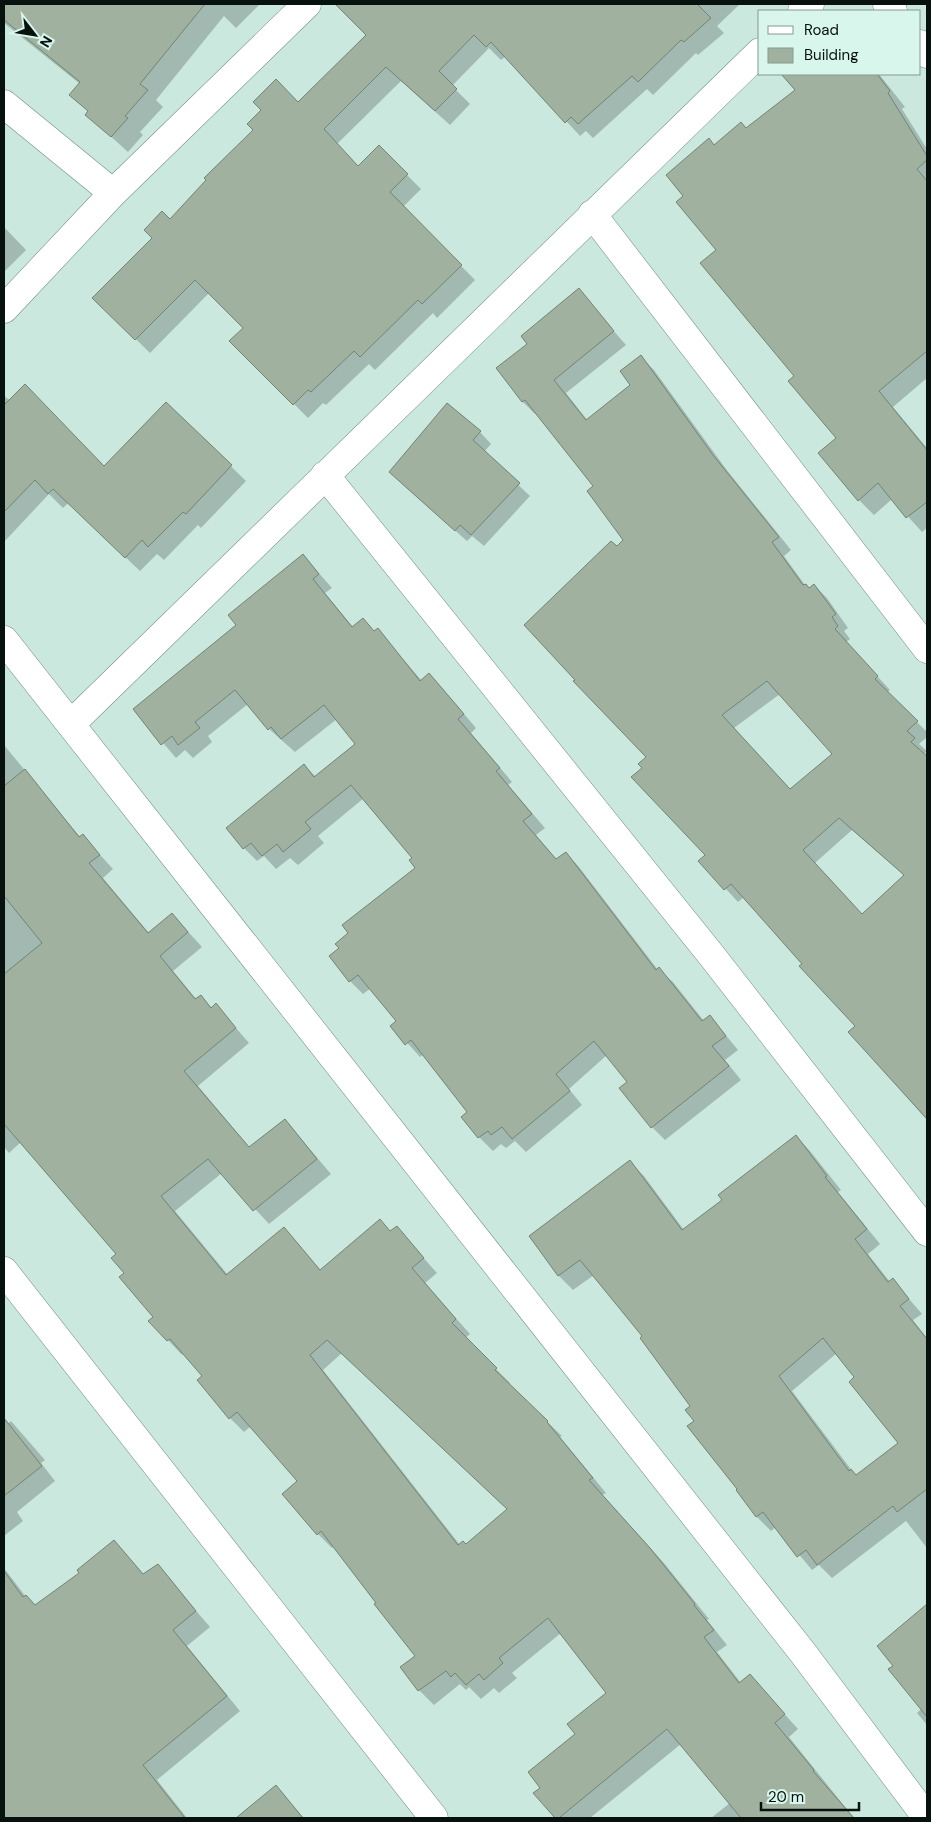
<svg xmlns="http://www.w3.org/2000/svg" width="931" height="1822" font-family="'DM Sans',sans-serif">
	<rect width="100%" height="100%" fill="#cbe8df"/>
	<path fill="#0003" fill-rule="evenodd" d="M4 4H260L236 28 224 16 156 100 163 107 140 132 143 135 128 152 87 115 89 112 71 95 80 84 4 23Z
		M358 4H740L717 26 724 33 698 55 696 53 653 95 647 89 593 138 586 131 580 136 506 56 501 60 489 48 452 86 470 104 450 125 401 81 337 144 359 167 379 147 421 189 403 207 475 280 437 318 433 313 375 370 369 364 326 405 323 403 308 418 231 341 245 328 209 293 150 353 94 298 170 220 298 103 368 35 348 15Z
		M803 74H879L905 107 902 109 927 149V378L893 407 927 448V528L922 532 892 499 874 515 859 500 838 438 796 376 685 196 715 146 746 129 797 91 791 83Z
		M4 227 26 250 4 272Z
		M578 290 626 345 566 393 588 421 632 385 641 357 654 370 726 469 791 550 784 556 805 585 809 589 814 585 827 598 848 628 844 631 850 639 846 642 890 690 887 692 927 732V737L919 744 927 751 923 755 927 759V965L921 971 927 978V1120L849 1032 856 1026 804 964 744 897 738 902 700 861 707 855 644 769 648 757 617 548 625 540 594 486 537 413 535 414 522 401 529 345ZM780 694 834 754 791 790 734 728ZM852 830 905 876 863 916 815 863Z
		M4 396 104 467 166 403 246 481 201 528 198 525 164 560 157 554 140 571 68 503 63 508 49 494 4 542Z
		M480 432 491 444 484 452 530 496 484 546 472 536 467 541 402 484Z
		M303 555 332 588 325 593 353 627 375 632 378 630 422 681 429 675 442 688 476 728 471 733 512 782 508 785 545 828 536 835 557 860 566 853 579 867 658 970 673 982 704 1021 710 1016 738 1050 725 1060 741 1080 665 1140 652 1127 628 1082 607 1055 569 1089 582 1105 526 1152 515 1141 506 1148 501 1144 493 1151 479 1137 462 1117 469 1112 424 1054 420 1057 392 1026 397 1021 371 988 363 994 350 981 341 948 417 868 414 858 364 798 318 836 324 843 298 865 290 858 276 869 264 856 257 861 244 848 304 765 316 777 357 745 337 719 295 752 269 729 248 704 208 736 212 742 193 758 185 750 176 758 134 709 238 626Z
		M4 745 81 838 83 836 113 869 103 878 149 933 172 914 202 947 173 971 197 1000 201 997 212 1008 216 1005 249 1043 198 1086 250 1148 285 1120 331 1174 269 1224 222 1173 175 1211 228 1275 284 1229 321 1271 380 1221 391 1232 396 1227 437 1273 425 1283 470 1334 465 1338 510 1383 509 1385 562 1436 560 1437 606 1493 602 1495 664 1563 709 1619 707 1620 727 1645 717 1652 741 1683 750 1676 798 1729 789 1737 854 1818H711L730 1803 681 1744 590 1818H556L535 1793 542 1788 577 1734 608 1693 561 1633 512 1673 517 1678 499 1693 494 1688 481 1699 469 1687 466 1690 460 1684 434 1705 419 1690 402 1668 417 1656 334 1546 332 1548 318 1534 299 1481 251 1426 244 1432 230 1418 204 1376 184 1353 182 1355 168 1340 126 1274 118 1254 21 1142 9 1153 4 1147ZM342 1353 508 1510 466 1545H460L323 1370Z
		M796 1136 810 1151 841 1190 838 1192 880 1244 868 1254 890 1282 893 1280 922 1314 913 1320 927 1338V1548L906 1521 832 1578 819 1565 812 1570 776 1527 771 1531 757 1517 737 1491 739 1489 695 1422 692 1406 644 1337 594 1275 573 1290 559 1276 530 1237 630 1162 644 1176 684 1230 724 1200ZM837 1353 856 1378 900 1444 856 1476 792 1391Z
		M11 1421 45 1460 41 1463 55 1481 17 1512 23 1521 4 1536V1427Z
		M114 1541 144 1575 157 1565 210 1627 187 1646 240 1711 157 1780 187 1818H13L16 1816 4 1799V1568L26 1597 36 1606 81 1573Z
		M927 1605V1725L917 1713 922 1708 895 1666 878 1646Z
		M276 1787 304 1818H238Z"/>
	<path fill="#a0b29f" stroke="#728472" fill-rule="evenodd" d="M4 4H205L140 84 148 90 125 116 128 118 111 137 85 115 88 111 69 95 80 82 4 20Z
		M335 4H697L711 18 684 42 681 40 638 82 632 76 578 124 571 117 565 123 491 42 486 47 474 35 439 71 457 89 435 111 386 67 324 129 358 166 379 145 408 174 390 192 462 265 422 304 418 300 360 357 354 351 311 392 308 390 293 405 229 341 243 328 195 280 135 340 92 298 152 238 144 230 162 211 170 219 206 180 204 178 253 130 247 124 261 110 253 102 276 79 298 102 366 35Z
		M781 74H877L890 91 888 93 927 156V160L917 169 927 181V351L879 391 927 450V502L906 518 878 483 858 501 818 453 836 438 788 381 794 376 700 263 716 250 676 202 683 196 666 175 709 138 714 145 741 122 746 128 795 90Z
		M579 288 614 331 554 380 586 420 630 385 620 371 641 355 713 455 779 537 772 542 803 585 806 584 809 588 814 584 836 614 832 617 838 626 835 629 878 676 875 679 918 721 907 731 915 738 911 742 927 756V1119L848 1032 855 1026 799 966 802 964 731 884 724 890 698 861 705 855 631 777 642 768 638 764 646 757 573 681 575 680 524 625 611 541 617 546 623 540 587 491 593 486 525 400 522 402 496 368 527 344 521 336ZM767 681 832 754 790 789 722 715ZM839 818 904 875 862 914 803 850Z
		M25 384 104 466 166 402 232 465 186 514 183 512 148 547 142 540 125 558 53 489 48 494 35 480 4 512V405Z
		M447 403 481 431 473 440 520 483 471 535 460 525 455 531 389 472Z
		M303 554 319 574 313 579 352 627 363 618 374 631 378 628 420 681 429 673 464 714 458 719 500 768 496 771 532 814 523 821 556 859 566 852 656 970 659 967 702 1021 710 1015 726 1036 712 1046 729 1066 651 1128 619 1088 627 1082 594 1041 556 1074 570 1091 512 1139 502 1127 491 1135 488 1131 478 1138 461 1117 467 1112 411 1040 405 1045 390 1026 396 1021 358 975 349 982 329 956 339 948 335 944 348 933 342 925 415 868 409 860 412 858 351 785 305 822 311 829 283 852 277 844 262 856 251 843 243 849 226 828 304 764 314 777 355 744 324 705 281 739 271 727 268 730 235 690 195 722 200 728 178 745 172 736 161 745 133 709 236 625 228 615Z
		M25 769 79 837 83 834 100 855 89 863 148 933 172 913 188 932 160 956 195 999 201 995 211 1008 216 1003 236 1028 184 1071 249 1147 285 1119 317 1159 253 1211 208 1159 161 1196 226 1275 284 1227 320 1270 380 1219 390 1231 397 1226 424 1258 412 1268 456 1319 452 1323 497 1368 495 1370 548 1421 547 1422 593 1478 589 1480 650 1548 695 1604 694 1605 714 1630 704 1637 739 1683 750 1674 785 1714 775 1723 814 1770 813 1771 854 1818H741L667 1729 559 1818H555L533 1793 540 1788 528 1772 575 1734 567 1724 606 1693 548 1618 499 1658 503 1663 484 1680 479 1674 466 1685 455 1673 451 1677 446 1671 418 1691 400 1667 415 1656 374 1604 376 1603 321 1531 317 1535 282 1494 297 1481 237 1412 229 1419 197 1380 202 1376 170 1339 167 1341 148 1321 153 1317 119 1277 124 1273 111 1258 116 1254 4 1124V974L42 943 4 896V786ZM327 1340 507 1509 466 1544 463 1541 458 1545 310 1355Z
		M796 1135 827 1176 825 1177 867 1229 855 1239 888 1282 893 1278 909 1299 900 1306 927 1339V1489L897 1512 893 1506 817 1565 806 1550 797 1557 763 1512 756 1517 736 1490 737 1489 687 1426 694 1421 685 1410 690 1406 640 1338 642 1336 580 1260 558 1276 529 1236 630 1160 682 1230 722 1200 718 1195ZM823 1338 854 1377 849 1382 898 1443 856 1475 851 1469 849 1471 779 1376Z
		M4 1418 42 1466 4 1496Z
		M114 1540 143 1574 158 1564 196 1611 173 1630 227 1696 143 1765 185 1818H4V1571L23 1597 26 1595 35 1605 79 1573 77 1570Z
		M927 1604V1717L888 1669 893 1666 877 1646Z
		M276 1785 303 1818H236Z"/>
	<g fill="none" stroke-linecap="round" stroke-linejoin="round">
		<defs>
			<path id="minor" d="M887 4 893 11
				M802 11 810 4
				M920 44 927 54
				M4 104 113 193
				M592 214 927 649
				M4 309 113 193 307 4
				M325 475 712 956 927 1232
				M4 640 803 1653 927 1818
				M71 724 760 52
				M4 1271 434 1818"/>
		</defs>
		<use href="#minor" stroke="#718d84" stroke-width="29"/>
		<use href="#minor" stroke="#fff" stroke-width="28"/>
	</g>
	<rect width="931" height="1822" fill="none" stroke="#07110e" stroke-width="10"/>
	<rect x="758" y="10" width="162" height="65" fill="#d8f6ec" stroke="#849a93"/>
	<rect x="768" y="26" width="25" height="8" fill="#ffffff" stroke="#849a93"/>
	<text x="804" y="35" font-size="15" fill="#07110e">Road</text>
	<rect x="768" y="48" width="25" height="15" fill="#a0b29f" stroke="#849a93"/>
	<text x="804" y="60" font-size="15" fill="#07110e">Building</text>
	<g transform="translate(35 35) rotate(121)" stroke="#d8f6ec" stroke-width="4" paint-order="stroke">
	<path d="M0-4L9 19L0 12L-9 19Z" fill="#07110e"/>
	<text y="-8" font-size="14" font-weight="bold" text-anchor="middle" fill="#07110e">N</text>
	</g>
	<path d="M761 1802v8h98v-8" fill="none" stroke="#07110e" stroke-width="2.5"/>
	<text x="768" y="1802" font-size="15" fill="#07110e" stroke="#d8f6ec" stroke-width="4" paint-order="stroke">20 m</text>
</svg>
